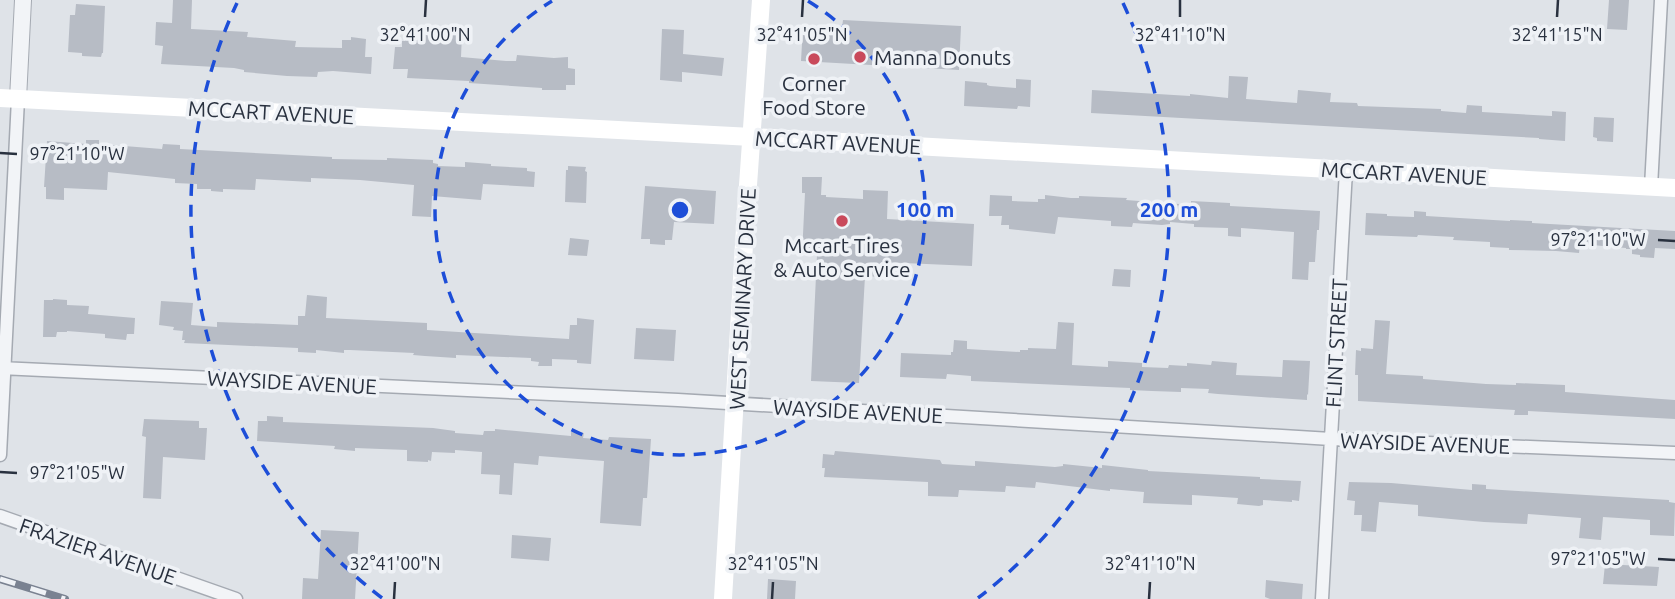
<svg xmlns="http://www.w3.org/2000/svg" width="1675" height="599" font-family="Ubuntu,sans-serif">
	<rect width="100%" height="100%" fill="#dfe3e8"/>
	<path fill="#b7bcc5" d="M173 0H192L191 29 248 32 247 37 296 41 295 47 342 48V40H351V37L366 39 365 57H372L371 74 333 71 318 72 317 77 287 76 244 72V70L234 68 161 64 163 46 155 45 156 22 172 23Z
		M1609 0H1629L1627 30 1607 29Z
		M76 4 105 6 103 53H102L101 57 82 56V53L68 52 70 15H75Z
		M843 20 961 26 959 70 801 61 803 26 842 28Z
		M662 29 684 30 683 54 724 58 722 76 682 72V82L660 80Z
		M406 30 462 33 461 57 506 61H516L517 55 554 58 568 57V68L575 69V85H566V90H542V88L469 83V81L407 78 408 69H393L395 47H402V41H405Z
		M1229 76 1248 77 1246 99 1297 103 1298 90 1331 93 1330 102 1357 103 1358 106 1441 109V111L1466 113 1467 105 1482 106V112L1552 116V111L1566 112 1565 141 1539 139V138L1091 113 1092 90 1190 96V94L1228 98Z
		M1016 79 1031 80 1030 107 1018 106 1017 109 964 106 965 81 987 83V85L990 86 1016 88Z
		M1594 117 1614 118 1613 142 1597 141V138L1593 137Z
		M86 140H99V144L162 149 163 144 180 145V149L332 157V159L387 160V158L433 160V163L438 164V166L465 167V162L491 164V166L527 168V171L535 172 534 187 483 184 481 200 432 196 431 217 412 216 414 185 360 180 311 178V182L256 179 255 190 223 189V192L211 191V189H197V184L175 183V179L108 172 107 190 64 188V200L46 199V187H44L47 141 86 144Z
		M568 166 586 167 585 171 587 172 586 203 565 202 566 170H568Z
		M802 177H822L821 195H826V197L863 199V190L888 191 887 219 974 224 972 266 881 262 880 277 865 276 859 383 811 381 817 255H802L805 193H802Z
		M645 186 716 191 714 224 674 222 672 240H665V245L650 244V239H641Z
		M990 195 1012 196V201L1038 202V199H1045V195L1071 198H1079V196L1127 198 1126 200 1179 204H1191V201L1230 203V206L1320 211 1319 230H1317L1315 262H1309L1308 280 1292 279 1294 232 1241 228V237L1228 236V228L1194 227V224L1170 222V224L1162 225 1133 223 1132 227 1111 226V221L1058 217 1055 234 1009 229V225H1001L1002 216H989Z
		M1414 211 1426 212V216L1510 221V220L1532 221V223L1675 231V249L1655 248 1654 258 1640 257V255L1632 254V249H1626V248L1580 244 1579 253 1556 251 1509 250V248L1490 247V242L1453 240 1454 237 1418 235 1417 237 1365 235 1366 213 1387 214V216L1414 217Z
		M570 238 589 240 587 256 568 255Z
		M1114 269 1131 270 1130 287 1112 286Z
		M307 295 327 297 326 318 427 323V330L569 339 570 325H577V318L594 320 591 364 577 363V360L552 359V366H538L539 362 531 361V358L456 355V358L425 356 413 355 414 353 350 350H344V353L316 350V353L298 352V348L184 343 185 340H182L183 331 173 330 174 327 159 325 161 301 193 303 191 325 217 327V322L298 325V316H305Z
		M53 299 67 300V305L89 306 88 314 135 318 134 334H127L126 340 105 338V334L67 331V332H57L56 337H43L44 300H53Z
		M1375 320 1390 321 1386 374 1423 376V379L1486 384 1516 385V383L1565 385V392L1675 400V419L1528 411V415H1514L1515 410 1358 401V375H1355L1356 350 1361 351V348L1373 349Z
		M1058 322 1074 323 1072 365 1108 367V361L1142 363V367L1168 368 1169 365 1187 366V363L1211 365 1212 361 1237 363 1236 375 1282 377 1283 360 1310 361 1308 395 1307 394V400L1218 394 1208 393 1209 389 1181 388V392L1152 391 1130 390V388L971 381V376L947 374 946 379 900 377 901 353 951 355V352H953L954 340 967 341V349L1020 352V350H1028V348L1056 349Z
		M636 328 676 330 674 361 634 359Z
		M267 416 283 417V422L433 428 455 431V433L483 435 484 431H495V429L571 436V432L584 433 583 438 608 440 609 437 651 439 647 498H643L641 526 600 523 604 461 539 456 538 465 514 463 512 495 499 494 500 475 481 474 482 452 455 450V453L432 452 431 461 428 460V462L407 461V450L355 448V451L334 449 335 446 257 441 258 421H267Z
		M144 419 199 421V428H207L205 460 163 457 161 499 143 498 146 437 142 436Z
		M835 451 940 460 942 464 975 466V461L1055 467 1063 466V464L1102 468V465L1148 470V471L1223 475 1260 477V479L1301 481 1299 501 1292 500V502L1263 500V505L1259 506 1237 504 1238 498 1192 495V505L1143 503 1144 492 1110 489V491L1036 482 1035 488 1006 486 1005 492 959 490 958 497 928 496V482L824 477 825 468H822L823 454 834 455Z
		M1349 482 1391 483 1472 490V484L1486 485V489L1669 500V502L1675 503 1674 536 1650 535V520L1603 517 1601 540 1579 538 1581 518 1528 514 1527 524 1484 522 1418 516V505L1379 502 1376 532 1361 531 1362 515H1354L1355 501 1347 500Z
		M321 530 359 532 355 599H302L303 578 318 579Z
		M512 535 551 538 549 561 511 558Z
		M1605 564 1659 567 1657 586 1603 584Z
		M768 579 796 581 795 599H767Z
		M1266 580 1303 584 1302 599H1270L1265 597Z"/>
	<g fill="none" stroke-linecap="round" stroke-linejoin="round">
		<defs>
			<path id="minor" d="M1651 187 1661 0
				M0 368 678 400 1331 439 1675 453
				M0 455 18 99
				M0 516 236 599
				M1322 599 1346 170"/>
			<path id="tertiary" d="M18 99 23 0"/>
		</defs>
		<use href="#minor" stroke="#a5aab2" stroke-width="15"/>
		<use href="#tertiary" stroke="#a5aab2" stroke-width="18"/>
		<use href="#minor" stroke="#f2f4f7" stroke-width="12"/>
		<use href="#tertiary" stroke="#f2f4f7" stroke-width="16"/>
		<path stroke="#fff" stroke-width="18" d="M0 98 752 137 1675 188
			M723 599 745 228 761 0"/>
		<defs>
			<path id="rail" d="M0 579 65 599"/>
		</defs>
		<use href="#rail" stroke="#7a8291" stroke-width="8"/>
		<use href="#rail" stroke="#eff2f6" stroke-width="5" stroke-dasharray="16" stroke-linecap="butt"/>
	</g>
	<path fill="none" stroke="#29313f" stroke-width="2.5" d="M425 17 426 0M802 17 803 0M1180 17V0M1557 17 1558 0M0 153 17 154M1658 240 1675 241M0 472 17 473M1658 559 1675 560M394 599 395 582M772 599 773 582M1149 599 1150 582"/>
	<g fill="none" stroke="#1d4ed8" stroke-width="3.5" stroke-dasharray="12 9">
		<path d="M808 1A245 245 0 1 1 552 1"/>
		<path d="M382 598A489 489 0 0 1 237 3M1123 3A489 489 0 0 1 978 598"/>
	</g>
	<g fill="#c9495b" stroke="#eff2f6" stroke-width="2.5">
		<circle cx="860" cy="57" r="7"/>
		<circle cx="814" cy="59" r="7"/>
		<circle cx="842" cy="221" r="7"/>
	</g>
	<g text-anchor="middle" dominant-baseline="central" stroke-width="7" stroke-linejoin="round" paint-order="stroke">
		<g font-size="21" fill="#29313f" stroke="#eff2f6">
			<text x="874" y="57" text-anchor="start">Manna Donuts</text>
			<text x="814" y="83">Corner<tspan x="814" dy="24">Food Store</tspan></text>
			<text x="842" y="245">Mccart Tires<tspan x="842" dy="24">&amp; Auto Service</tspan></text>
		</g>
		<g font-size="21" fill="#29313f" stroke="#eff2f6">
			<text transform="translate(271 112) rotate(3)">MCCART AVENUE</text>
			<text transform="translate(838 142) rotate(3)">MCCART AVENUE</text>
			<text transform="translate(1404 173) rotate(3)">MCCART AVENUE</text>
			<text transform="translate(742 299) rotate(-87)">WEST SEMINARY DRIVE</text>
			<text transform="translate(1336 343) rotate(-87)">FLINT STREET</text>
			<text transform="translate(292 382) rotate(3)">WAYSIDE AVENUE</text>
			<text transform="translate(858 411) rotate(3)">WAYSIDE AVENUE</text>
			<text transform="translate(1425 443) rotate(2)">WAYSIDE AVENUE</text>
			<text transform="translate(98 551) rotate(19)">FRAZIER AVENUE</text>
		</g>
	</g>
	<g font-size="18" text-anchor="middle" fill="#29313f" stroke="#eff2f6" stroke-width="7" stroke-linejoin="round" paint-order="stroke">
		<text x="425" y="41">32°41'00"N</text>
		<text x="802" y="41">32°41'05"N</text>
		<text x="1180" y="41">32°41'10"N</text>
		<text x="1557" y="41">32°41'15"N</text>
		<text x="77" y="160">97°21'10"W</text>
		<text x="1598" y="246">97°21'10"W</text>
		<text x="77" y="479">97°21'05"W</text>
		<text x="1598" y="565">97°21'05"W</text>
		<text x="395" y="570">32°41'00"N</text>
		<text x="773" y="570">32°41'05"N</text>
		<text x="1150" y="570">32°41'10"N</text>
	</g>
	<circle cx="680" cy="210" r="10" fill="#1d4ed8" stroke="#eff2f6" stroke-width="3.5"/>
	<g font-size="21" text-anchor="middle" font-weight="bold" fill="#1d4ed8" stroke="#eff2f6" stroke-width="7" stroke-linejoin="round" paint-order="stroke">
		<text x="925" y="217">100 m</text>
		<text x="1169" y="217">200 m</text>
	</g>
</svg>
